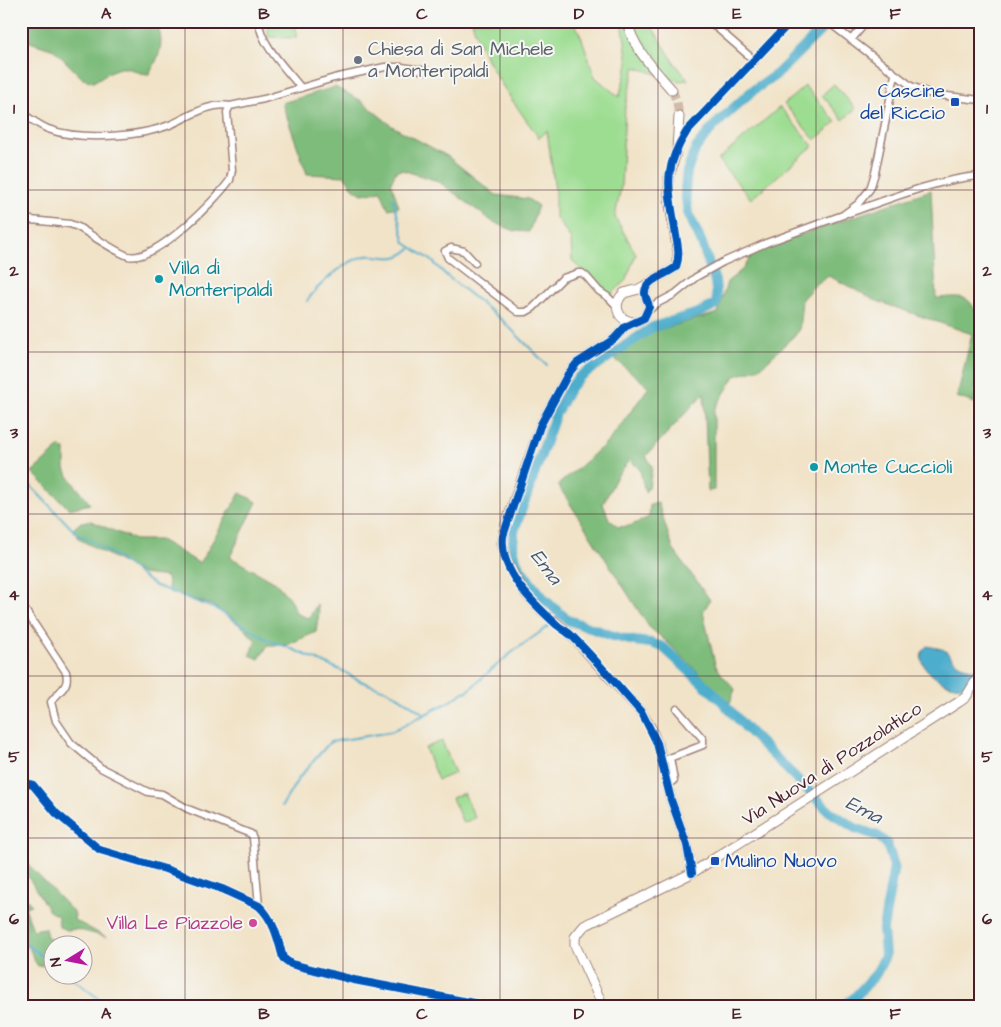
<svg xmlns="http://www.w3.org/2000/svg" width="1001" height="1027" font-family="'Architects Daughter',sans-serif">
	<rect width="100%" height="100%" fill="#f6f6f2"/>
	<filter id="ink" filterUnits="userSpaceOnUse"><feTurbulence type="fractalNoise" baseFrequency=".02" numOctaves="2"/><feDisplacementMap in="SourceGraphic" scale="10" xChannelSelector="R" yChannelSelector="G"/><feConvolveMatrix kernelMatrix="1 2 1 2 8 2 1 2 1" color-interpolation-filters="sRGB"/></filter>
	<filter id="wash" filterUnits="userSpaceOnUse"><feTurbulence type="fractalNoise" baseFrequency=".0096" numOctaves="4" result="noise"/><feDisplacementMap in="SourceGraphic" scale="20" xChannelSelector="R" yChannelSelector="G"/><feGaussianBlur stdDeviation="1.12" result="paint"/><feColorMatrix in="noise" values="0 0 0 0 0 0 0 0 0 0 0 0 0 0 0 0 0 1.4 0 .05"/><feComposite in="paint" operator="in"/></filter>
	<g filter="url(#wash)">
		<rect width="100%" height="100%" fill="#f1e3c8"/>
		<path fill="#9ddd92" stroke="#747e5e" d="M268 21H296V38L268 37Z
			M472 21H574L582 39 595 77 619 97 628 64 622 21H652V27L674 62 688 80 678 81 635 67 625 107 621 187 615 217 636 254 626 280 610 296 603 294 572 260 571 239 555 216V190L547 131 539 138C515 104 482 62 472 21Z
			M834 84 856 109 843 120 822 95Z
			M805 86 836 122 815 140 784 104Z
			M780 107 813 146 751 199 718 160Z
			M442 741 455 773 438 780 425 748Z
			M464 793 475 818 463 823 452 798Z"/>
		<path fill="#7ebc7c" stroke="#646e54" d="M21 21H155C166 41 160 56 149 74 137 74 134 69 126 68 115 66 103 77 93 82L83 79 54 50 21 39Z
			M335 87 360 100 392 126 447 156 496 195 528 199 538 206 529 232 515 231 493 222 438 181 402 170 396 171 391 182 399 207 388 209 381 191 362 194 353 188 345 176 307 174 282 103Z
			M931 190 936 298C944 298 959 295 966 299 982 307 982 353 980 368 978 380 974 391 974 403L957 397 972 334 877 301 829 276 816 284 802 299 799 331 760 368 735 376 714 410V490L708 491 704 393 646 456 652 467 649 487 645 492 640 470 630 460 617 476 603 504 609 519 618 527 630 526 649 517 650 505 658 503 673 549 710 600 703 612 715 664 722 675 735 689 730 703 667 642 649 627 558 485 608 442 649 387 615 359 648 333 718 313 727 282 743 269 754 251Z
			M60 447 65 450V468L68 476 90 504 69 509 32 472Z
			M240 493 257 502 230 557 276 583 289 598 297 614 309 618 317 604 319 612 316 632 287 645H268L259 659 250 655 256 641 244 628 212 605 169 592 167 577 143 574 79 539 73 529 81 522 91 521 135 540H160L199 563 207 551Z
			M21 857 75 914 74 920 106 937 76 929 67 930 59 927 58 916 49 911 21 865Z
			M21 890 31 905 25 907 33 930 45 928 47 937 58 944H52V954L48 951 46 965 38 966C33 960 32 953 28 946L21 949Z"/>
		<path fill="#4dadcc" stroke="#4c667c" d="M927 646 942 649 946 651 957 663 973 670C978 710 900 668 927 646Z"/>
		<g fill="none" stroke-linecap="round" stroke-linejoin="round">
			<path stroke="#4dadcc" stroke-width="2" d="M115 21H132
				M393 198 405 243 431 260 447 276 502 320 547 365
				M307 301C318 285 347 259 366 256 385 254 393 264 410 249
				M567 383 571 387
				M21 476 79 536 86 538 115 556 154 585 216 609 270 641 285 646 345 672C357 682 373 685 388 691 401 697 412 706 424 714
				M557 618 560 613
				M817 800 821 797
				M282 806 298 779 330 742 391 732 447 703 464 692 468 691 484 676 515 650 549 626
				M21 940 52 964
				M66 974 102 1001 106 1006"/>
			<path stroke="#4dadcc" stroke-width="10" d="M830 21 777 74 752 91 713 127 696 148 687 171 685 191 688 213 701 241 715 281 717 300 715 305 698 313 653 327 579 377 569 389 556 413 514 531 513 547 517 563 528 579 546 601 568 620 613 636 634 641 651 643 663 647 719 698 746 728 829 811 855 828 878 836 887 844 894 866 883 929 885 956 876 974 854 998 844 1006"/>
		</g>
	</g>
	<g filter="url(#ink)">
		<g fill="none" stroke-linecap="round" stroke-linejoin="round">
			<path stroke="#d0bca9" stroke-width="9" stroke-dasharray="9 4.5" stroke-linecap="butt" d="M672 90 677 102 679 116"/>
			<defs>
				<path id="street" d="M259 21C259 43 288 71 301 88
					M709 21 755 61
					M827 21 911 86 931 94 980 100
					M851 40 867 21
					M21 113C30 118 38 125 48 129 80 141 141 137 172 124 190 116 210 102 230 106
					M679 145 687 131 791 21
					M849 213C889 199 938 179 980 176
					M21 219 70 224 78 227C90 234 116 252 128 256 154 263 216 200 230 180L232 170 227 112 230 106 264 99 334 78 385 67H402L427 71
					M475 263 464 251 451 248 445 251 448 258 518 312H526L533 308 563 278 578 273H582L586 276 599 291 608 297 617 306
					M648 311 656 304 675 294 696 277 723 262 766 243 843 215 858 204 870 189 875 173 895 75
					M21 604 66 672C70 688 59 690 51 702L56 721 71 743 101 768 148 792 162 794 188 809 251 834 253 838 259 906
					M662 761 703 745V739L677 709
					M21 782 33 785 56 813 100 850 165 869 222 889 259 906C274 920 278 939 283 958L291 964 354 980 489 1006
					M668 785 674 780 670 758"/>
				<path id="secondary" d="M627 21C633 49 654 69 672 90
					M679 116 677 149 669 177V199L678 253 676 267C668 274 646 279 645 292 644 297 649 302 649 307L644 318 625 327 614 339 577 363 568 374 540 426 504 530 502 543 505 557 514 575 525 593 542 611 571 635 642 713 651 728 658 745 671 800 687 845 692 873
					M633 322C617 320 612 304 624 293L639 289 648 284
					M603 1006 575 945V937L584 926 692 873 959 702 966 697 980 674"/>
			</defs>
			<use href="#street" stroke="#9e817a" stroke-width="9"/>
			<use href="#secondary" stroke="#9e817a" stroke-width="11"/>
			<use href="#street" stroke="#fff" stroke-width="6"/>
			<use href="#secondary" stroke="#fff" stroke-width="9"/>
			<defs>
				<path id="cycleway" d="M21 782 33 785 56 813 100 850 165 869 222 889 259 906C274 920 278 939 283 958L291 964 354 980 489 1006
					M692 873 687 845 671 800 657 743 642 713C619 687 597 661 572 636 568 632 562 629 557 625 533 603 499 572 503 536L540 426 568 374 577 363 614 339 625 327 644 318 649 307C649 302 644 297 645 292 646 279 668 274 676 267 680 256 678 246 676 236 670 191 660 173 687 131L791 21"/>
			</defs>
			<use href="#cycleway" stroke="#f6f6f2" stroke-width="11"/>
			<use href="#cycleway" stroke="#0057b8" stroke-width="8"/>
		</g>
	</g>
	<path fill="none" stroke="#4a1f2b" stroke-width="1" stroke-opacity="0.55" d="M185 21V1006M343 21V1006M500 21V1006M658 21V1006M816 21V1006M21 190H980M21 352H980M21 514H980M21 676H980M21 838H980"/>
	<circle fill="#6b7280" stroke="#f6f6f2" stroke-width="2" cx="358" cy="60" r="5"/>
	<g fill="#1a4fb4" stroke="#f6f6f2" stroke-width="2">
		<rect x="950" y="97" width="10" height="10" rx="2.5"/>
		<rect x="710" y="856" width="10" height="10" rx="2.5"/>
	</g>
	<g fill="#0f9aa8" stroke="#f6f6f2" stroke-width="2">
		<circle cx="159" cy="279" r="5"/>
		<circle cx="814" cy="467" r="5"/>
	</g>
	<circle fill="#d1479c" stroke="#f6f6f2" stroke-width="2" cx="253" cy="923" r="5"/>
	<g text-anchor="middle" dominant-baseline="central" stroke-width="4" stroke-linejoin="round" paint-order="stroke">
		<g font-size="19" fill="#5b616d" stroke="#f6f6f2" text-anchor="start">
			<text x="368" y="49">Chiesa di San Michele<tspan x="368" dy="22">a Monteripaldi</tspan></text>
		</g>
		<g font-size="19" fill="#164399" stroke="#f6f6f2" text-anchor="end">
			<text x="945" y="91">Cascine<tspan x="945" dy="22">del Riccio</tspan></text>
			<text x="725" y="861" text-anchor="start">Mulino Nuovo</text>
		</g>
		<g font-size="19" fill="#0d838f" stroke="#f6f6f2" text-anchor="start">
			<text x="169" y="268">Villa di<tspan x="169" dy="22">Monteripaldi</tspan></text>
			<text x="824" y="467">Monte Cuccioli</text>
		</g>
		<g font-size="19" fill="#4a1f2b" stroke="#f6f6f2">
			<text transform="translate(832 764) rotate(-33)">Via Nuova di Pozzolatico</text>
		</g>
		<g font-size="19" fill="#b23c85" stroke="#f6f6f2" text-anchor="end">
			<text x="243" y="923">Villa Le Piazzole</text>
		</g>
		<g font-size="20" font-style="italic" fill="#4b586b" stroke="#f6f6f2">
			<text transform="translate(546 567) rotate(53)">Ema</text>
			<text transform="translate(864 810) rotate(27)">Ema</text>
		</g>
	</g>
	<rect width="1001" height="1027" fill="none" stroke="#f6f6f2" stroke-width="55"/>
	<g transform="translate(68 960) rotate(260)"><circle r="24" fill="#f6f6f2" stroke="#b1a0a2"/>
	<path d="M0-4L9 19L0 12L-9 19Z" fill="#b5179e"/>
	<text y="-8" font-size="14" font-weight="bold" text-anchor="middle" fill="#4a1f2b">N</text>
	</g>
	<rect x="28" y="28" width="946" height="972" fill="none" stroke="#4a1f2b" stroke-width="2"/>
	<g font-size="16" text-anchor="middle" font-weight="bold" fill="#4a1f2b">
		<text x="106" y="19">A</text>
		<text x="264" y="19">B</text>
		<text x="422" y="19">C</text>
		<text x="579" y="19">D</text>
		<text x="737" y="19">E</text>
		<text x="895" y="19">F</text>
		<text x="14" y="114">1</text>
		<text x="987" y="114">1</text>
		<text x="14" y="276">2</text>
		<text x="987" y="276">2</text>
		<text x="14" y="438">3</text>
		<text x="987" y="438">3</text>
		<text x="14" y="600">4</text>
		<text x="987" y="600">4</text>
		<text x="14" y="762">5</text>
		<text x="987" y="762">5</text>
		<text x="14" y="924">6</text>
		<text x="987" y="924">6</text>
		<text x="106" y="1019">A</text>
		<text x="264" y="1019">B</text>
		<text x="422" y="1019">C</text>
		<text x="579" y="1019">D</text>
		<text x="737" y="1019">E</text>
		<text x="895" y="1019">F</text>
	</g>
</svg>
